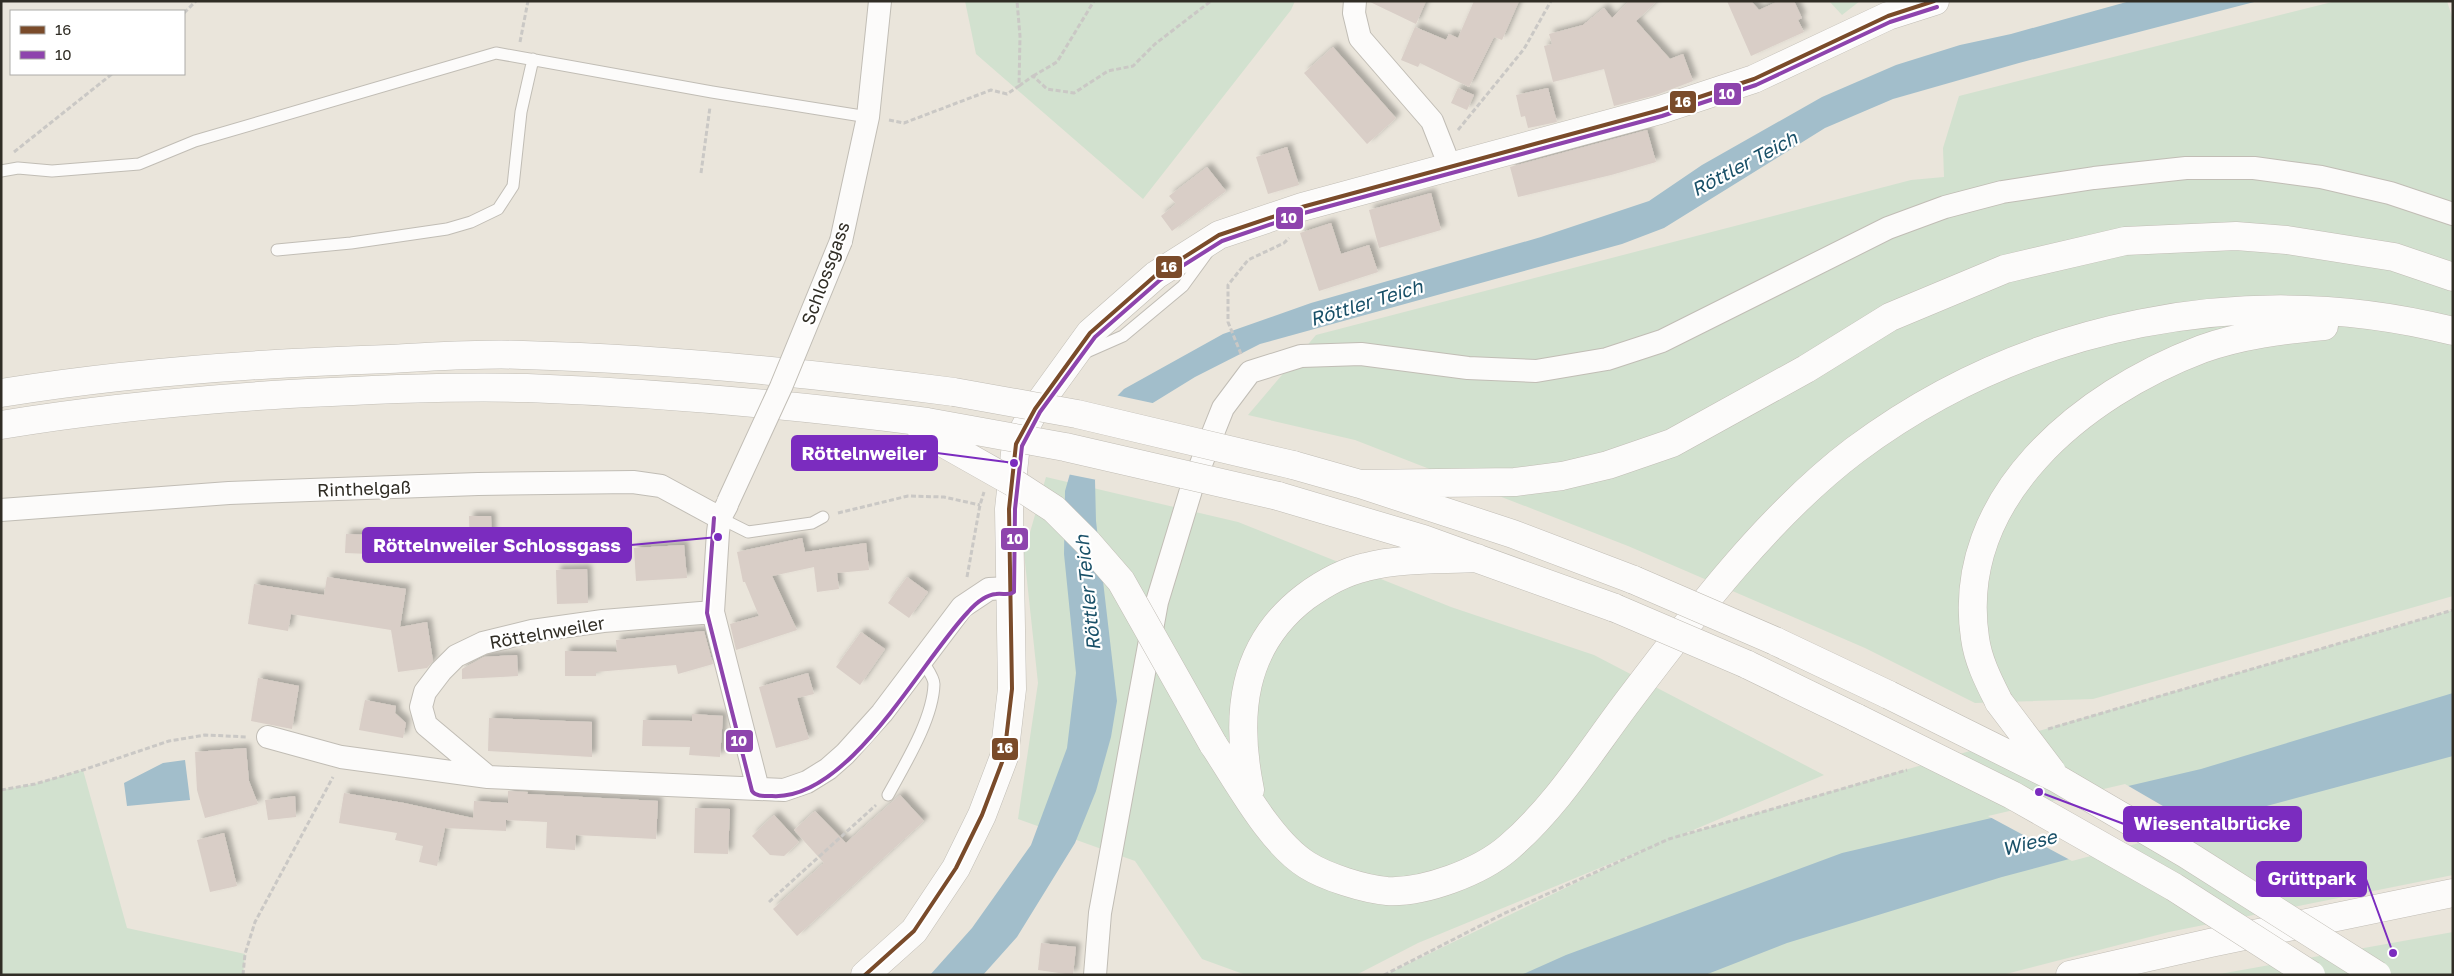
<svg xmlns="http://www.w3.org/2000/svg" width="2454" height="976" font-family="'Golos Text',sans-serif">
	<defs>
		<filter id="shadow"><feDropShadow dx="4.5" dy="-4.5" stdDeviation="2.5" flood-color="#0004"/></filter>
	</defs>
	<rect width="100%" height="100%" fill="#eae5db"/>
	<path fill="#d2e1cf" d="M965 1H1295L1291 10 1143 199 976 54Z
		M1829 1H1860L1842 15Z
		M2336 1H2447L2453 20V596L2093 699 1975 703 1865 648 1628 546 1355 440 1248 415 1316 335 1911 180 1944 177 1943 148 1959 96Z
		M1046 477 1238 522 1451 607 1594 655 1824 775 1679 836 2453 610V875L2169 932 2002 975H1385L1648 848 1418 943 1356 975H1246L1202 959 1135 861 1018 819 1038 683 1024 553Z
		M83 770 127 928 245 954 243 975H1V790L35 784Z
		M2453 932V975H2214Z"/>
	<path fill="#a2becb" d="M2130 1H2258L2019 63 1893 99 1825 128 1664 228 1622 244 1260 344 1195 377 1143 409 1120 433 1095 480 1096 521 1117 701 1111 737 1096 791 1075 843 1017 937 983 975H930L972 928 1031 845 1067 748 1076 673 1064 554 1065 491 1082 432 1124 389 1223 334 1311 303 1541 237 1649 201 1702 165 1822 97 1896 65 1960 45 2011 34Z
		M2453 693V756L2002 877 1787 943 1705 975H1521L1566 955 1842 853 2201 769Z
		M185 760 190 800 127 806 124 783 163 763Z"/>
	<path fill="#eae5db" d="M1115 395 1157 404 1145 411 1122 435 1097 480 1067 474 1080 431Z
		M2125 784 2199 827 2072 861 1988 816Z"/>
	<path fill="#d9cec7" filter="url(#shadow)" d="M1368 1H1426L1416 24Z
		M1474 1H1519L1502 40 1494 37 1469 87 1420 63 1418 67 1401 60 1415 27 1446 40 1449 34 1458 38Z
		M1629 1H1657L1636 21 1670 59 1683 54 1693 81 1656 95 1614 106 1604 69 1553 82 1544 46 1552 44 1549 34 1583 25 1604 8 1612 18Z
		M1727 1H1751L1759 10 1779 1H1794L1802 18 1798 20 1804 32 1751 56Z
		M1333 47 1396 118 1367 144 1304 73Z
		M1458 88 1474 95 1467 110 1451 103Z
		M1548 88 1557 122 1528 128 1525 116 1521 117 1516 95Z
		M1647 130 1656 162 1611 175 1518 197 1510 167Z
		M1287 147 1299 185 1268 194 1256 157Z
		M1207 167 1226 191 1172 231 1161 216 1176 204 1169 196Z
		M1431 193 1441 230 1379 248 1369 210Z
		M1331 223 1341 254 1369 245 1378 272 1319 291 1300 233Z
		M469 516H491L492 549H470Z
		M346 534 397 536 396 555 345 553Z
		M802 538 805 552 866 543 869 570 837 573 839 589 817 592 814 567 772 576 797 630 736 650 730 624 759 616 745 582H743L737 552Z
		M684 545 687 578 636 581 634 548Z
		M587 569 588 603 557 604 556 570Z
		M327 577 406 589 400 627 427 622 433 661 427 668 398 672 391 630 291 614 288 631 248 624 254 584 324 595Z
		M907 577 928 592 909 618 888 603Z
		M704 631 713 664 678 674 676 665 596 672V676H565V651L617 652 616 640Z
		M861 632 885 649 860 685 836 667Z
		M517 655 518 676 462 679V669L484 657Z
		M808 673 814 694 797 698 809 739 776 748 759 687Z
		M258 678 299 686 292 729 251 721Z
		M365 700 396 706 395 713 406 723 403 738 359 730Z
		M692 714 723 716 720 757 689 755 690 747 642 746 643 720 692 721Z
		M489 718 592 722V757L488 751Z
		M246 748 249 781 258 804 205 818 197 790 195 752Z
		M508 791 528 792 527 794 658 801 656 839 576 835 575 850 546 848 547 822 506 820V831L445 828 437 866 419 862 423 846 395 840 397 833 339 823 344 793 404 803 473 818 474 801 508 803Z
		M900 795 924 821 797 936 773 909 824 863 794 830 815 811 846 843Z
		M295 796 296 817 268 820 265 800Z
		M695 808 730 809 728 854 694 853Z
		M774 815 799 842 784 856 770 855 752 836Z
		M224 833 237 886 210 892 197 840Z
		M1041 943 1076 947 1073 975 1038 970Z"/>
	<g fill="none" stroke-linecap="round" stroke-linejoin="round">
		<defs>
			<path id="service" d="M1 171 18 168 52 171 139 164 195 141 496 53 712 92 868 117
				M277 250 351 243 447 229 471 222 498 209 513 186 521 112 533 59
				M1082 354 1123 336 1183 286 1207 253
				M720 518 748 532 812 523 823 517
				M888 795C905 764 933 719 934 684 934 677 925 666 922 660"/>
			<path id="minor" d="M1355 1 1354 13 1360 38 1432 121 1445 154 1448 167
				M841 241 868 117 880 1
				M727 505 720 518 718 532 713 612 758 789
				M1 510 229 493 478 484 633 482 661 486 720 518
				M268 737 341 757 488 777 784 790 807 782 828 769 845 754 882 713 962 607 989 589 1009 588
				M488 777 426 725 421 707 425 692 441 671 456 656 483 643 532 631 603 621 713 612
				M1095 975 1100 913 1157 602 1191 490 1215 428 1223 408 1250 372 1301 356 1361 354 1468 368 1536 371 1607 359 1662 341 1888 228 1945 207 2002 192 2094 178 2186 168H2254L2321 177 2390 193 2453 214"/>
			<path id="tertiary" d="M865 975 914 931 956 868 982 815 1004 757 1012 689 1009 509 1016 444 1035 409 1090 333 1156 275 1219 235 1302 207 1660 110 1754 79 1888 16 1935 1"/>
			<path id="primary" d="M2070 975 2210 943 2453 893"/>
			<path id="motorway" d="M1 393C130 372 258 363 389 359 433 357 479 353 523 355 667 359 811 373 954 392
				M1 425C96 409 193 400 289 394 368 390 448 386 527 388 661 393 794 405 927 422
				M1293 465 1360 484 1513 534 1634 580
				M1360 484 1515 482 1562 476 1608 465 1672 443 1806 369 1890 317 2005 269 2125 241 2236 236 2287 240 2394 257 2453 277
				M1278 496 1423 539 1615 608
				M1775 641 1889 695
				M1746 664 1857 718
				M1999 702C1989 682 1978 661 1975 638 1954 497 2083 394 2202 349 2241 335 2283 330 2324 326
				M1213 744C1238 781 1270 842 1307 865 1326 877 1364 889 1387 891 1424 893 1480 872 1508 848 1557 806 1591 750 1629 700 1694 614 1769 515 1855 450 2025 323 2247 279 2453 331
				M1250 790C1235 716 1241 646 1305 597 1324 583 1344 572 1366 567 1401 558 1441 560 1477 558"/>
		</defs>
		<use href="#service" stroke="#c1bdb5" stroke-width="13"/>
		<use href="#minor" stroke="#c1bdb5" stroke-width="24"/>
		<use href="#tertiary" stroke="#c1bdb5" stroke-width="29"/>
		<use href="#primary" stroke="#c1bdb5" stroke-width="29"/>
		<use href="#motorway" stroke="#c1bdb5" stroke-width="29"/>
		<path stroke="#cac8c5" stroke-width="3" stroke-dasharray="5 2.5" stroke-linecap="butt" d="M184 13 196 1
			M520 42 528 1
			M1033 76 1057 62 1094 1
			M1019 86 1033 76 1047 89 1074 93 1108 71 1133 66 1155 44 1211 1
			M889 120 904 123 991 90 1007 94 1019 86 1020 36 1017 1
			M1458 130 1524 49 1551 1
			M14 152 112 74
			M701 173 710 107
			M1241 354 1228 322V285L1248 260 1284 243 1289 238
			M838 513 908 496 944 497 980 505
			M967 577 980 505 984 492
			M2048 729 2453 610
			M1 790 35 784 83 770 169 741 205 735 248 737
			M769 902 876 805
			M243 975 245 954 255 922 333 777
			M1384 975 1503 914 1669 839 1907 770"/>
		<use href="#service" stroke="#fcfbfa" stroke-width="11"/>
		<use href="#minor" stroke="#fcfbfa" stroke-width="22"/>
		<use href="#tertiary" stroke="#fcfbfa" stroke-width="28"/>
		<use href="#primary" stroke="#fcfbfa" stroke-width="28"/>
		<use href="#motorway" stroke="#fcfbfa" stroke-width="28"/>
		<defs>
			<path id="minor-bridge" d="M728 502 781 387 841 241"/>
			<path id="motorway-bridge" d="M954 392 1077 414 1293 465
				M927 422 1065 447 1278 496
				M922 431 1014 483 1054 509 1088 543 1121 581 1213 744
				M1634 580 1775 641
				M1615 608 1746 664
				M1889 695 2056 778 2186 854 2377 975
				M1999 702 2052 772
				M1857 718 2012 795 2174 887 2311 975"/>
		</defs>
		<use href="#minor-bridge" stroke="#c1bdb5" stroke-width="24" stroke-linecap="butt"/>
		<use href="#motorway-bridge" stroke="#c1bdb5" stroke-width="29" stroke-linecap="butt"/>
		<use href="#minor-bridge" stroke="#fcfbfa" stroke-width="22"/>
		<use href="#motorway-bridge" stroke="#fcfbfa" stroke-width="28"/>
		<defs>
			<path id="bus-1" d="M865 975 914 931 956 868 982 815 1004 757 1012 689 1009 509 1016 444 1035 409 1090 333 1156 275 1219 235 1302 207 1660 110 1754 79 1888 16 1934 1"/>
			<path id="bus-2" d="M714 518 707 613 752 791C756 797 765 796 772 796 849 801 921 661 968 612 975 604 985 595 996 594 1003 593 1009 596 1014 592L1015 509 1022 446 1040 412 1095 337 1160 280 1222 241 1304 213 1662 116 1756 85 1890 22 1937 7"/>
		</defs>
		<use href="#bus-1" stroke="#fff" stroke-width="8"/>
		<use href="#bus-2" stroke="#fff" stroke-width="8"/>
		<use href="#bus-1" stroke="#7a4b2a" stroke-width="4"/>
		<use href="#bus-2" stroke="#8e44ad" stroke-width="4"/>
	</g>
	<g text-anchor="middle" dominant-baseline="central" stroke-width="4.5" stroke-linejoin="round" paint-order="stroke">
		<g font-size="18" fill="#302d25" stroke="#fff">
			<text transform="translate(825 273) rotate(-70)">Schlossgass</text>
			<text transform="translate(364 488) rotate(-2)">Rinthelgaß</text>
			<text transform="translate(547 632) rotate(-10)">Röttelnweiler</text>
		</g>
		<g font-size="19" font-style="italic" fill="#195068" stroke="#fff">
			<text transform="translate(1744 163) rotate(-28)">Röttler Teich</text>
			<text transform="translate(1366 302) rotate(-17)">Röttler Teich</text>
			<text transform="translate(1087 593) rotate(-96)">Röttler Teich</text>
			<text transform="translate(2029 842) rotate(-14)">Wiese</text>
		</g>
	</g>
	<path fill="none" stroke="#7b2cbf" stroke-width="2" d="M1014 463L937 453M718 537L631 545M2039 792L2124 824M2393 953L2366 879"/>
	<g fill="#7b2cbf" stroke="#fff" stroke-width="2">
		<circle cx="1014" cy="463" r="5"/>
		<circle cx="718" cy="537" r="5"/>
		<circle cx="2039" cy="792" r="5"/>
		<circle cx="2393" cy="953" r="5"/>
	</g>
	<g fill="#7b2cbf" stroke="#7b2cbf" stroke-width="2">
		<rect x="792" y="436" width="145" height="34" rx="5"/>
		<rect x="363" y="528" width="268" height="34" rx="5"/>
		<rect x="2124" y="807" width="177" height="34" rx="5"/>
		<rect x="2257" y="862" width="109" height="34" rx="5"/>
	</g>
	<g font-size="19" text-anchor="middle" font-weight="bold" fill="#fff">
		<text x="864" y="460">Röttelnweiler</text>
		<text x="497" y="552">Röttelnweiler Schlossgass</text>
		<text x="2212" y="830">Wiesentalbrücke</text>
		<text x="2312" y="885">Grüttpark</text>
	</g>
	<g stroke="#fff" stroke-width="2">
		<rect x="1713" y="82" width="29" height="24" rx="5" fill="#8e44ad"/>
		<rect x="1669" y="90" width="28" height="24" rx="5" fill="#7a4b2a"/>
		<rect x="1275" y="206" width="29" height="24" rx="5" fill="#8e44ad"/>
		<rect x="1155" y="255" width="28" height="24" rx="5" fill="#7a4b2a"/>
		<rect x="1000" y="527" width="29" height="24" rx="5" fill="#8e44ad"/>
		<rect x="725" y="729" width="29" height="24" rx="5" fill="#8e44ad"/>
		<rect x="991" y="737" width="28" height="24" rx="5" fill="#7a4b2a"/>
	</g>
	<g font-size="14" text-anchor="middle" font-weight="bold" fill="#fff">
		<text x="1727" y="99">10</text>
		<text x="1683" y="107">16</text>
		<text x="1289" y="223">10</text>
		<text x="1169" y="272">16</text>
		<text x="1015" y="544">10</text>
		<text x="739" y="746">10</text>
		<text x="1005" y="753">16</text>
	</g>
	<rect width="2454" height="976" fill="none" stroke="#302d25" stroke-width="5"/>
	<rect x="10" y="10" width="175" height="65" fill="#ffffff" stroke="#acaba8"/>
	<rect x="20" y="26" width="25" height="8" fill="#7a4b2a" stroke="#acaba8"/>
	<text x="55" y="35" font-size="15" fill="#302d25">16</text>
	<rect x="20" y="51" width="25" height="8" fill="#8e44ad" stroke="#acaba8"/>
	<text x="55" y="60" font-size="15" fill="#302d25">10</text>
</svg>
